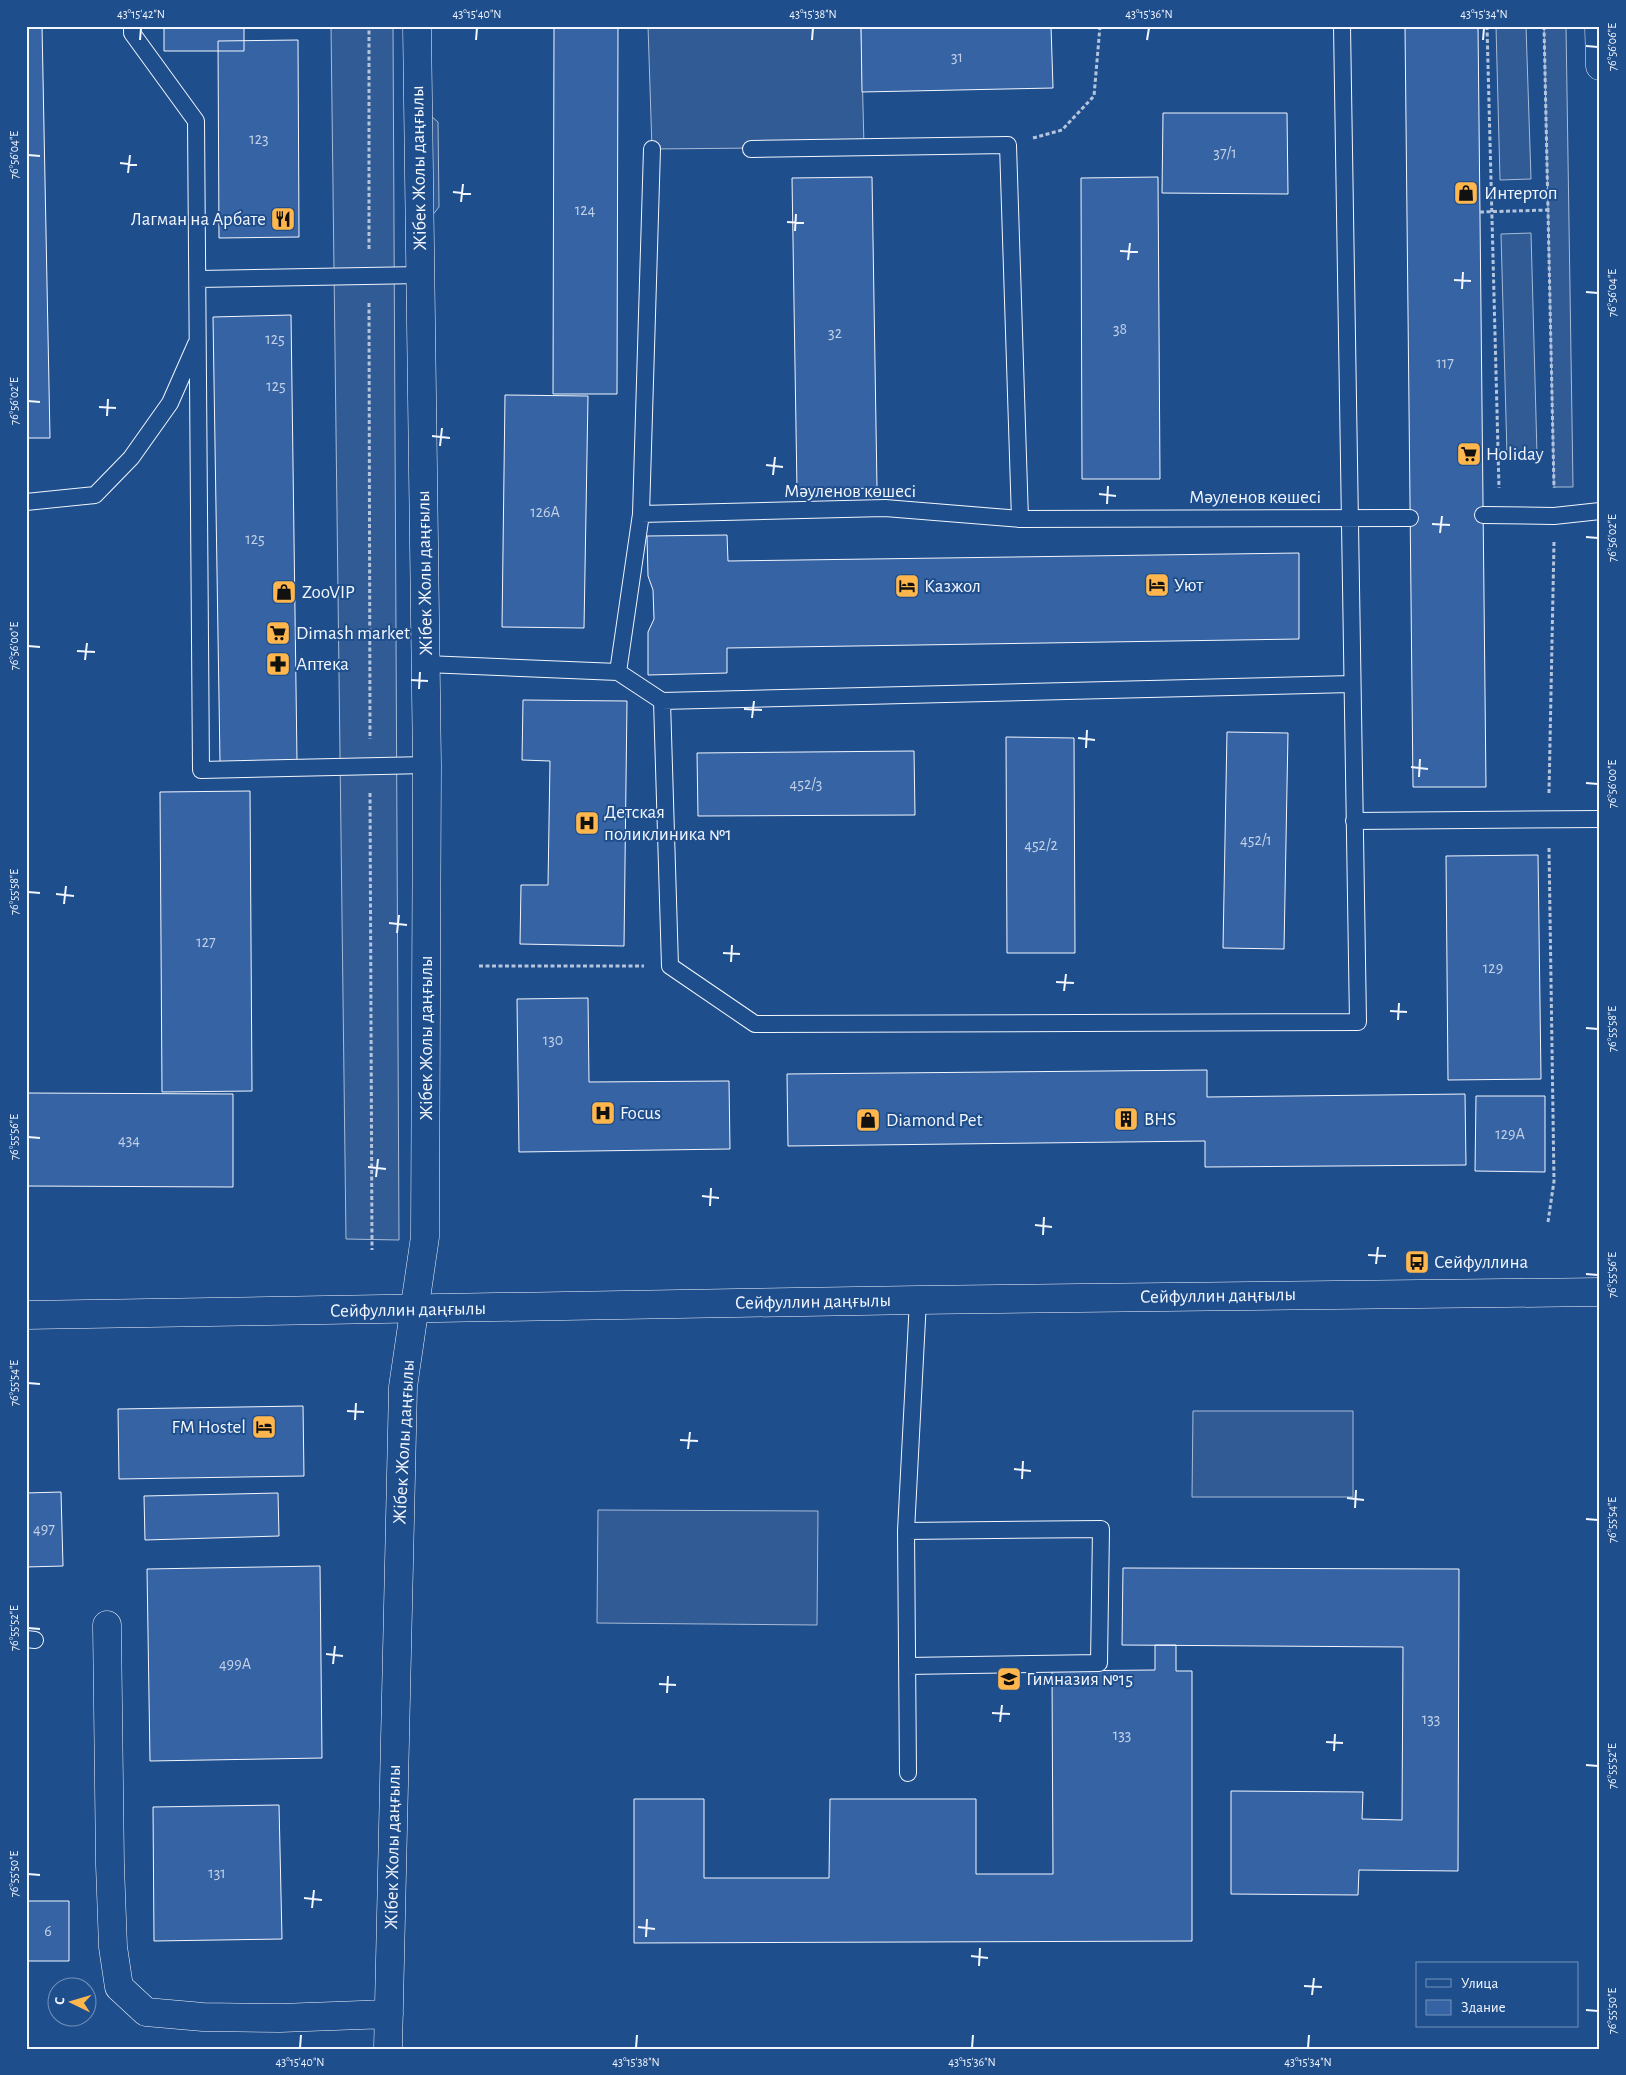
<svg xmlns="http://www.w3.org/2000/svg" width="1626" height="2075" font-family="'Alegreya Sans',sans-serif">
	<rect width="100%" height="100%" fill="#1f4e8c"/>
	<path fill="#305b95" stroke="#a8bbd7" d="M331 26H393L399 1240 346 1239Z
		M648 26H861L864 147 652 149Z
		M1496 26H1526L1531 179 1500 180Z
		M1544 26H1566L1573 487H1554Z
		M418 105 438 122 439 207 420 231Z
		M1531 233 1537 454 1507 455 1501 234Z
		M1193 1411H1353V1497H1192Z
		M598 1510 818 1511 817 1625 597 1623Z"/>
	<path fill="#3563a3" stroke="#f2f6ff" d="M26 26H42L50 438H26Z
		M164 26H244V51H164Z
		M554 26H618L617 394H553Z
		M861 26H1051L1053 88 862 92Z
		M1405 26H1478L1486 787H1413Z
		M298 40 299 237 219 238 218 41Z
		M1163 113H1287L1288 194 1162 193Z
		M872 177 877 488 797 490 792 178Z
		M1158 177 1160 479H1082L1081 178Z
		M291 315 297 761 220 762 213 317Z
		M505 395 588 396 584 628 502 627Z
		M727 535 728 561 1299 553V639L727 648V673L648 675V632L654 619 653 590 648 576 647 536Z
		M523 700 627 701 624 946 520 944 521 885H548L550 761 522 760Z
		M1227 732 1288 733 1284 949 1223 948Z
		M1006 737 1074 738 1075 953H1007Z
		M914 751 915 815 698 816 697 753Z
		M250 791 252 1091 162 1092 160 792Z
		M1538 855 1541 1079 1448 1080 1446 856Z
		M588 998 589 1082 729 1081 730 1149 519 1152 517 999Z
		M1207 1070V1097L1465 1094 1466 1165 1205 1167V1141L788 1146 787 1074Z
		M26 1093 233 1094V1187L26 1186Z
		M1476 1096H1545V1172L1475 1171Z
		M303 1406 304 1476 119 1479 118 1409Z
		M61 1492 63 1566 26 1567V1493Z
		M278 1493 279 1536 145 1540 144 1496Z
		M320 1566 322 1758 150 1761 147 1569Z
		M1123 1568 1459 1569 1458 1871 1359 1870 1358 1895 1231 1894V1791L1363 1792 1362 1819 1402 1820 1403 1647 1122 1645Z
		M1155 1645H1176V1671H1192V1941L634 1943V1799H704V1878H829L830 1799H976V1874H1053L1052 1671 1155 1670Z
		M279 1805 282 1939 154 1941 153 1807Z
		M26 1901H69V1961H26Z"/>
	<g fill="none" stroke-linecap="round" stroke-linejoin="round">
		<defs>
			<path id="service" d="M132 26V33L196 121 201 770 427 765
				M751 149 1008 145 1020 519
				M198 279 421 275
				M26 502 95 495 131 458 170 403 196 344
				M641 514 652 149
				M1483 515 1554 516 1600 511
				M426 664 618 672 641 514 885 508 1020 519 1410 518
				M618 672 662 701 670 966 755 1024 1358 1022 1342 26
				M662 701 1352 684
				M1354 821 1600 819
				M906 1531 1101 1529 1099 1663 907 1666
				M26 1639 35 1640
				M908 1773 906 1531 918 1300"/>
			<path id="minor" d="M107 1625 110 1865 113 1947 119 1987 146 2012 203 2017 280 2018 389 2014
				M388 2049 403 1387 425 1237 427 765 417 26"/>
			<path id="secondary" d="M1599 26 1600 66
				M26 1315 918 1300 1600 1292"/>
		</defs>
		<use href="#service" stroke="#f2f6ff" stroke-width="18"/>
		<use href="#minor" stroke="#f2f6ff" stroke-width="29"/>
		<use href="#secondary" stroke="#f2f6ff" stroke-width="29"/>
		<path stroke="#b3c4dc" stroke-width="3" stroke-dasharray="4 2.5" stroke-linecap="butt" d="M1487 26 1499 488
			M1544 26 1554 488
			M1033 138 1062 130 1094 96 1100 26
			M1480 212 1548 210
			M369 249V26
			M369 303 370 739
			M370 793 372 1250
			M1549 793 1554 542
			M479 966H644
			M1548 1222 1554 1181 1549 847"/>
		<use href="#service" stroke="#1f4e8c" stroke-width="16"/>
		<use href="#minor" stroke="#1f4e8c" stroke-width="28"/>
		<use href="#secondary" stroke="#1f4e8c" stroke-width="28"/>
	</g>
	<path fill="none" stroke="#f2f6ff" stroke-width="2" d="M140 40 141 28M476 40 477 28M812 40 813 28M1147 40 1149 28M1483 40 1484 28M1586 46 1598 47M28 155 40 156M120 163 137 165M128 173 130 155M453 192 471 194M461 202 463 184M787 222 804 223M795 231 796 214M1120 251 1138 252M1128 260 1130 243M1454 280 1471 281M1462 289 1463 272M1586 292 1598 293M28 401 40 402M99 407 116 408M107 416 108 399M432 436 450 438M440 446 442 428M766 465 783 467M773 475 775 457M1099 494 1116 496M1107 504 1108 486M1432 524 1450 525M1440 533 1442 516M1586 537 1598 538M28 646 40 647M77 651 95 652M85 660 87 643M411 680 428 681M419 689 420 672M744 709 762 710M752 718 754 701M1078 738 1095 740M1086 748 1087 730M1411 767 1428 769M1419 777 1420 759M1586 783 1598 784M28 892 40 893M56 894 74 896M64 904 66 886M389 923 407 925M397 933 399 915M723 953 740 954M731 962 732 945M1056 982 1074 983M1064 991 1066 974M1390 1011 1407 1012M1398 1020 1399 1003M1586 1028 1598 1029M28 1137 40 1138M368 1167 386 1169M376 1177 378 1159M702 1196 719 1198M710 1206 711 1188M1035 1225 1052 1227M1043 1235 1044 1217M1368 1255 1386 1256M1376 1264 1378 1247M1586 1274 1598 1275M28 1383 40 1384M347 1411 364 1412M355 1420 356 1403M680 1440 698 1441M688 1449 690 1432M1014 1469 1031 1471M1022 1479 1023 1461M1347 1498 1364 1500M1355 1508 1356 1490M1586 1519 1598 1520M28 1628 40 1629M326 1654 343 1656M333 1664 335 1646M659 1684 676 1685M667 1693 668 1676M992 1713 1010 1714M1000 1722 1002 1705M1326 1742 1343 1743M1334 1751 1335 1734M1586 1765 1598 1766M28 1874 40 1875M304 1898 322 1900M312 1908 314 1890M638 1927 655 1929M646 1937 647 1919M971 1956 988 1958M979 1966 980 1948M1304 1986 1322 1987M1312 1995 1314 1978M1586 2010 1598 2011M300 2048 301 2035M636 2048 637 2035M972 2048 973 2035M1308 2048 1309 2035"/>
	<defs>
		<symbol id="shop-square" viewBox="-11 -11 22 22"><rect x="-9" y="-9" width="18" height="18" rx="4" fill="#ffb74d" stroke="#1f4e8c"/><path d="M-5-2.5h2.3a2.7 3.5 0 0 1 5.4 0H5L5.5 6h-11ZM-1.5-2.5h3a1.5 2.3 0 0 0-3 0Z" fill="#111"/></symbol>
		<symbol id="restaurant-square" viewBox="-11 -11 22 22"><rect x="-9" y="-9" width="18" height="18" rx="4" fill="#ffb74d" stroke="#1f4e8c"/><path d="M-5-6h1v4h1v-4h1v4h1v-4h1v5L-1.5 .5V6h-2V.5L-5-1ZM5-6V6H3V1.5H1.5Q1.5-4 5-6Z" fill="#111"/></symbol>
		<symbol id="supermarket-square" viewBox="-11 -11 22 22"><rect x="-9" y="-9" width="18" height="18" rx="4" fill="#ffb74d" stroke="#1f4e8c"/><path d="M-6-5.5h2.5l.6 2H6L4.5 2H-2.5L-4.4-4H-6ZM-1.5 3.2a1.3 1.3 0 1 0 .1 0ZM3 3.2a1.3 1.3 0 1 0 .1 0Z" fill="#111"/></symbol>
		<symbol id="hotel-square" viewBox="-11 -11 22 22"><rect x="-9" y="-9" width="18" height="18" rx="4" fill="#ffb74d" stroke="#1f4e8c"/><path d="M-6-4.5h1.5V1H6V5H4.5V3h-9V5H-6ZM-4 0a1.8 1.8 0 1 1 3.6 0ZM.5 0V-2.5h3Q6-2.5 6 0Z" fill="#111"/></symbol>
		<symbol id="pharmacy-square" viewBox="-11 -11 22 22"><rect x="-9" y="-9" width="18" height="18" rx="4" fill="#ffb74d" stroke="#1f4e8c"/><path d="M-2-6h4v4h4v4h-4v4h-4v-4h-4v-4h4Z" fill="#111"/></symbol>
		<symbol id="hospital-square" viewBox="-11 -11 22 22"><rect x="-9" y="-9" width="18" height="18" rx="4" fill="#ffb74d" stroke="#1f4e8c"/><path d="M-5-5h3v3.5h4V-5h3V5h-3V1.5h-4V5h-3Z" fill="#111"/></symbol>
		<symbol id="building-square" viewBox="-11 -11 22 22"><rect x="-9" y="-9" width="18" height="18" rx="4" fill="#ffb74d" stroke="#1f4e8c"/><path d="M-4-6H4V6H1V3H-1V6H-4ZM-2.5-4.3h1.7v1.8h-1.7ZM.8-4.3h1.7v1.8H.8ZM-2.5-1h1.7V.8h-1.7ZM.8-1h1.7V.8H.8Z" fill="#111"/></symbol>
		<symbol id="bus-square" viewBox="-11 -11 22 22"><rect x="-9" y="-9" width="18" height="18" rx="4" fill="#ffb74d" stroke="#1f4e8c"/><path d="M-5-6H5V4H4V6H2V4H-2V6H-4V4H-5ZM-3.5-4V0h7V-4ZM-3.5 1.2v1.5H-2V1.2ZM2 1.2v1.5H3.5V1.2Z" fill="#111"/></symbol>
		<symbol id="school-square" viewBox="-11 -11 22 22"><rect x="-9" y="-9" width="18" height="18" rx="4" fill="#ffb74d" stroke="#1f4e8c"/><path d="M0-5L7-2L0 1L-7-2ZM-4 1L0 2.5L4 1V4Q0 6-4 4Z" fill="#111"/></symbol>
	</defs>
	<g fill-rule="evenodd">
		<use href="#shop-square" x="1452" y="179" width="28" height="28"/>
		<use href="#restaurant-square" x="269" y="205" width="28" height="28"/>
		<use href="#supermarket-square" x="1455" y="440" width="28" height="28"/>
		<use href="#hotel-square" x="1143" y="571" width="28" height="28"/>
		<use href="#hotel-square" x="893" y="572" width="28" height="28"/>
		<use href="#shop-square" x="270" y="578" width="28" height="28"/>
		<use href="#supermarket-square" x="264" y="619" width="28" height="28"/>
		<use href="#pharmacy-square" x="264" y="650" width="28" height="28"/>
		<use href="#hospital-square" x="573" y="809" width="28" height="28"/>
		<use href="#hospital-square" x="589" y="1099" width="28" height="28"/>
		<use href="#building-square" x="1112" y="1105" width="28" height="28"/>
		<use href="#shop-square" x="854" y="1106" width="28" height="28"/>
		<use href="#bus-square" x="1403" y="1248" width="28" height="28"/>
		<use href="#hotel-square" x="250" y="1413" width="28" height="28"/>
		<use href="#school-square" x="995" y="1665" width="28" height="28"/>
	</g>
	<g text-anchor="middle" dominant-baseline="central" stroke-width="4" stroke-linejoin="round" paint-order="stroke">
		<g font-size="16" fill="#c3d1e8">
			<text x="957" y="57">31</text>
			<text x="259" y="139">123</text>
			<text x="1225" y="153">37/1</text>
			<text x="585" y="210">124</text>
			<text x="1120" y="329">38</text>
			<text x="835" y="333">32</text>
			<text x="275" y="339">125</text>
			<text x="1445" y="363">117</text>
			<text x="276" y="386">125</text>
			<text x="545" y="512">126А</text>
			<text x="255" y="539">125</text>
			<text x="806" y="784">452/3</text>
			<text x="1256" y="840">452/1</text>
			<text x="1041" y="845">452/2</text>
			<text x="206" y="942">127</text>
			<text x="1493" y="968">129</text>
			<text x="553" y="1040">130</text>
			<text x="1510" y="1134">129А</text>
			<text x="129" y="1140">434</text>
			<text x="44" y="1529">497</text>
			<text x="235" y="1664">499А</text>
			<text x="1431" y="1719">133</text>
			<text x="1122" y="1735">133</text>
			<text x="217" y="1873">131</text>
			<text x="48" y="1931">6</text>
		</g>
		<g font-size="19" fill="#f2f6ff" stroke="#1f4e8c">
			<text transform="translate(419 168) rotate(-91)">Жібек Жолы даңғылы</text>
			<text x="850" y="491">Мәуленов көшесі</text>
			<text x="1255" y="497">Мәуленов көшесі</text>
			<text transform="translate(425 573) rotate(-91)">Жібек Жолы даңғылы</text>
			<text transform="translate(426 1038) rotate(-90)">Жібек Жолы даңғылы</text>
			<text transform="translate(1218 1296) rotate(-1)">Сейфуллин даңғылы</text>
			<text transform="translate(813 1302) rotate(-1)">Сейфуллин даңғылы</text>
			<text transform="translate(408 1310) rotate(-1)">Сейфуллин даңғылы</text>
			<text transform="translate(404 1442) rotate(-87)">Жібек Жолы даңғылы</text>
			<text transform="translate(393 1847) rotate(-89)">Жібек Жолы даңғылы</text>
		</g>
		<g font-size="19" fill="#f2f6ff" stroke="#1f4e8c" text-anchor="start">
			<text x="1484" y="193">Интертоп</text>
			<text x="266" y="219" text-anchor="end">Лагман на Арбате</text>
			<text x="1486" y="454">Holiday</text>
			<text x="1174" y="585">Уют</text>
			<text x="924" y="586">Казжол</text>
			<text x="302" y="592">ZooVIP</text>
			<text x="296" y="633">Dimash market</text>
			<text x="296" y="664">Аптека</text>
			<text x="604" y="812">Детская<tspan x="604" dy="22">поликлиника №1</tspan></text>
			<text x="620" y="1113">Focus</text>
			<text x="1144" y="1119">BHS</text>
			<text x="886" y="1120">Diamond Pet</text>
			<text x="1434" y="1262">Сейфуллина</text>
			<text x="246" y="1427" text-anchor="end">FM Hostel</text>
			<text x="1026" y="1679">Гимназия №15</text>
		</g>
	</g>
	<rect width="1626" height="2075" fill="none" stroke="#1f4e8c" stroke-width="55"/>
	<rect x="1416" y="1962" width="162" height="65" fill="#1f4e8c" stroke="#7391ba"/>
	<rect x="1426" y="1979" width="25" height="8" fill="#1f4e8c" stroke="#7391ba"/>
	<text x="1461" y="1988" font-size="15" fill="#f2f6ff">Улица</text>
	<rect x="1426" y="2000" width="25" height="15" fill="#3563a3" stroke="#7391ba"/>
	<text x="1461" y="2012" font-size="15" fill="#f2f6ff">Здание</text>
	<g transform="translate(72 2002) rotate(275)"><circle r="24" fill="#1f4e8c" stroke="#7391ba"/>
	<path d="M0-4L9 19L0 12L-9 19Z" fill="#ffb74d"/>
	<text y="-8" font-size="14" font-weight="bold" text-anchor="middle" fill="#f2f6ff">С</text>
	</g>
	<rect x="28" y="28" width="1570" height="2020" fill="none" stroke="#f2f6ff" stroke-width="2"/>
	<g font-size="12" text-anchor="middle" fill="#f2f6ff">
		<text x="141" y="18">43°15'42"N</text>
		<text x="477" y="18">43°15'40"N</text>
		<text x="813" y="18">43°15'38"N</text>
		<text x="1149" y="18">43°15'36"N</text>
		<text x="1484" y="18">43°15'34"N</text>
		<text transform="translate(1612 47) rotate(-90)" y="4">76°56'06"E</text>
		<text transform="translate(14 155) rotate(-90)" y="4">76°56'04"E</text>
		<text transform="translate(1612 293) rotate(-90)" y="4">76°56'04"E</text>
		<text transform="translate(14 401) rotate(-90)" y="4">76°56'02"E</text>
		<text transform="translate(1612 538) rotate(-90)" y="4">76°56'02"E</text>
		<text transform="translate(14 646) rotate(-90)" y="4">76°56'00"E</text>
		<text transform="translate(1612 784) rotate(-90)" y="4">76°56'00"E</text>
		<text transform="translate(14 892) rotate(-90)" y="4">76°55'58"E</text>
		<text transform="translate(1612 1029) rotate(-90)" y="4">76°55'58"E</text>
		<text transform="translate(14 1137) rotate(-90)" y="4">76°55'56"E</text>
		<text transform="translate(1612 1275) rotate(-90)" y="4">76°55'56"E</text>
		<text transform="translate(14 1383) rotate(-90)" y="4">76°55'54"E</text>
		<text transform="translate(1612 1520) rotate(-90)" y="4">76°55'54"E</text>
		<text transform="translate(14 1628) rotate(-90)" y="4">76°55'52"E</text>
		<text transform="translate(1612 1766) rotate(-90)" y="4">76°55'52"E</text>
		<text transform="translate(14 1874) rotate(-90)" y="4">76°55'50"E</text>
		<text transform="translate(1612 2011) rotate(-90)" y="4">76°55'50"E</text>
		<text x="300" y="2066">43°15'40"N</text>
		<text x="636" y="2066">43°15'38"N</text>
		<text x="972" y="2066">43°15'36"N</text>
		<text x="1308" y="2066">43°15'34"N</text>
	</g>
</svg>
